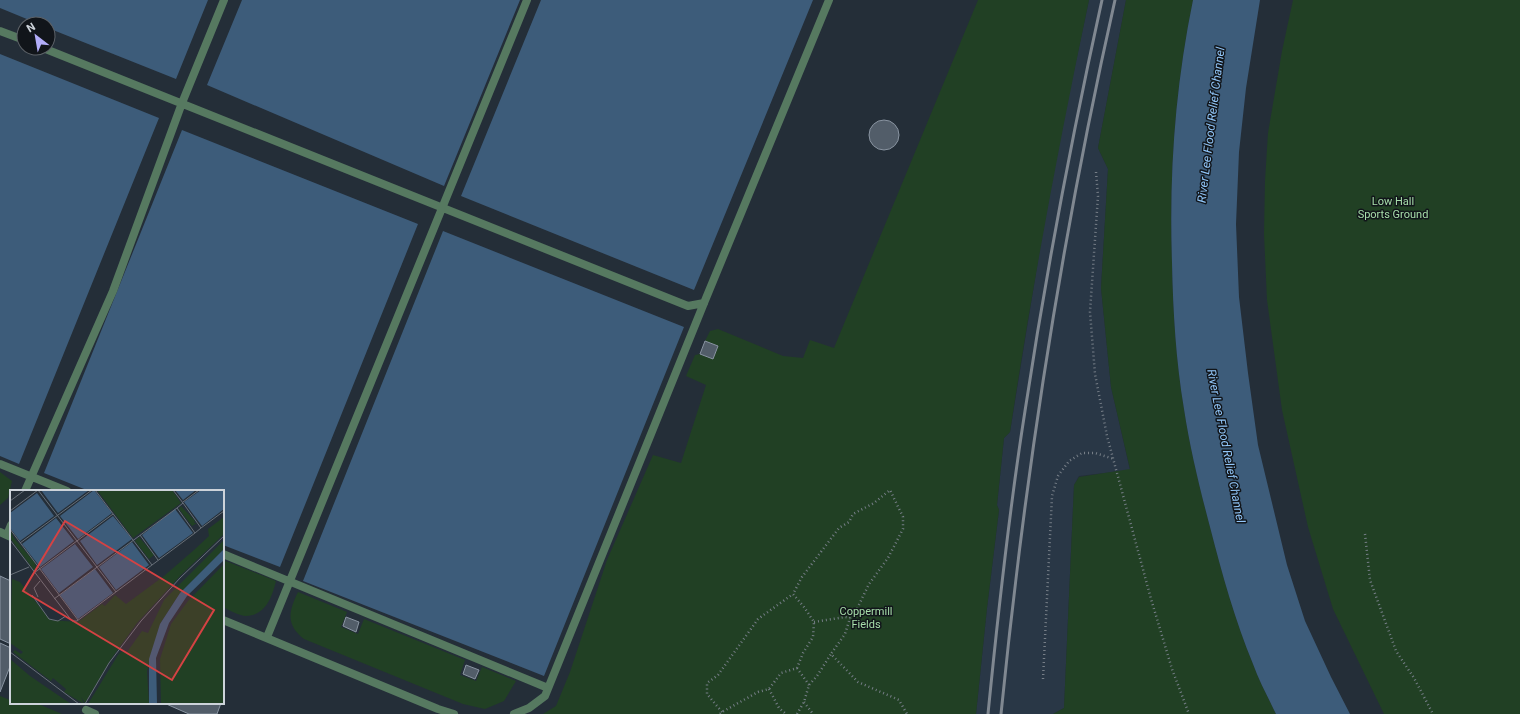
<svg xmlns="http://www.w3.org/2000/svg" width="1520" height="714" font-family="Roboto,sans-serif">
	<rect width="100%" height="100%" fill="#242e38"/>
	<path fill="#293746" d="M1089 0H1126L1098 148 1108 169 1101 288 1111 387 1130 470 1079 476 1074 485 1064 708 1053 714H976L987 608 999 510 997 505 1004 438 1010 432 1041 242 1063 122Z"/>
	<path fill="#214024" d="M978 0H1089C1059 143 1032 287 1010 432L1004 438 997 505 999 510 987 608 976 714H543L556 706 570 672 607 560 653 455 681 463 706 385 686 376 695 355 700 354 713 359 718 346 705 341 710 331 718 329 783 356 803 358 810 340 834 348Z
		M1126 0H1193C1175 88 1169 173 1172 263 1173 312 1176 361 1184 409 1190 449 1200 489 1210 527 1222 574 1235 620 1253 664 1259 681 1268 697 1276 714H1053L1064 708 1074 485 1079 477 1130 469 1111 387 1101 288 1108 169 1098 148Z
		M1293 0H1520V714H1384L1333 609 1308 527 1282 410 1267 300 1264 234 1265 181 1268 133 1282 51Z
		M0 472 12 481 8 498 0 505Z
		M223 560 276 581C272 597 266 615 246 616 240 616 229 610 223 607Z
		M298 592 347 612 341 627 358 634 364 619 465 660 460 675 476 681 482 667 516 681 504 701 485 709 463 704 304 639C285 624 289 611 298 592Z
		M0 696 10 700 11 697V703H36L62 714H0Z"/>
	<path fill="#3d5c7a" d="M0 0H208L176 79 48 28V24H39L0 8Z
		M242 0H520L444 186 207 85Z
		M541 0H813L694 290 461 196Z
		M1193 0H1260L1246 88 1239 152 1236 224 1239 297 1248 373 1258 445 1287 565 1305 621 1331 677 1350 714H1276C1268 697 1259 681 1253 664 1235 620 1222 574 1210 527 1200 489 1190 449 1184 409 1176 361 1173 312 1172 263 1169 173 1175 88 1193 0Z
		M0 54 159 118 19 464 0 456Z
		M182 130 418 224 280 567 223 545V491H89L44 473Z
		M443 231 684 327 544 676 303 581Z"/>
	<path fill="#525d69" stroke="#8994a1" d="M869 135a15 15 0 1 1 30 0a15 15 0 1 1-30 0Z
		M705 341 718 346 713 359 700 354Z
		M0 576 11 581V644L0 639Z
		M346 617 359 622 356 632 343 626Z
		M0 643 11 648V664L0 692Z
		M466 665 479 670 475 679 463 674Z
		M164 703H221L217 714H189Z"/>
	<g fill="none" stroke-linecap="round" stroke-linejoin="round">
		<path stroke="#767e87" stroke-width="2.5" stroke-dasharray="1 3" stroke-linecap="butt" d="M1096 172 1098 196 1090 312 1095 374 1107 436 1151 599 1172 669 1189 714
			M1365 534 1370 580 1396 651 1414 678 1433 714
			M814 622 845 617 850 618
			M797 668 809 685
			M1043 679 1052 496 1058 476 1069 461 1082 453H1095L1114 459
			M769 689 779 708 786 714
			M804 702 813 714
			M722 712 707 694V683L718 675 758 619 793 594
			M720 714 722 712 758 692 769 689 781 673 797 668 803 653 813 637 814 622 804 607 793 594 802 577 839 528 849 522 853 514 874 503 890 490 903 517V529L888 558 869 584 856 611 850 618 845 634 831 654
			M797 714 804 702 809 685 817 676 831 654 858 682 899 700 907 714"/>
		<path stroke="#567960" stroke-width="8" d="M0 31 24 40
			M43 48 688 306 704 303
			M0 464 67 491
			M25 491 113 291 182 103 224 0
			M0 532 11 537
			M7 535 11 525
			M223 554 548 688
			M223 620 438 709 454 714
			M267 637 527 0
			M86 710 95 714
			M514 714 529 708 545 696 704 303 829 0"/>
		<path stroke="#808891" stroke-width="3" d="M988 714C998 613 1009 512 1025 411 1046 273 1072 136 1102 0
			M1001 714C1025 474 1062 235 1115 0"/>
	</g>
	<g text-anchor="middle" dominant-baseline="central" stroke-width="3" stroke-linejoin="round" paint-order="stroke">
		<g font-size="11" fill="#a8dfab" stroke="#11151a">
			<text x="1393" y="201">Low Hall<tspan x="1393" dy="13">Sports Ground</tspan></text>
			<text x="866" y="611">Coppermill<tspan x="866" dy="13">Fields</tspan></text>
		</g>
		<g font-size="12" font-style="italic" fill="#92c7fa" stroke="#11151a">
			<text transform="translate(1211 125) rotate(-83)">River Lee Flood Relief Channel</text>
			<text transform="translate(1226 446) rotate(79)">River Lee Flood Relief Channel</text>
		</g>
	</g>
	<g transform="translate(10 490)">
		<rect width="214" height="214" fill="#242e38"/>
		<path d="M87 0H162L171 13 123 48ZM171 16 185 31 184 33H187L182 36 169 19ZM214 27V44L171 85 127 133 101 169 75 213 71 207 74 214 54 202 56 199 43 188 41 191 3 162 5 160 11 164 13 162 0 153 2 89 10 92 40 130 68 132 92 114 95 116 105 105 116 114 154 86 184 60 199 46 198 39ZM0 40 4 48 25 73 26 80 23 79 0 48ZM129 47 144 65 139 69 125 51ZM214 50V59L170 103 150 134 137 181 139 214H78L108 165 111 162H117L132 141 138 143 154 110ZM214 74V214H151L150 169 161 134 178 111ZM0 169 20 186 61 214H0Z" fill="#214024"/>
		<path d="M31 0H79L48 23ZM84 0 102 23 68 49 50 26ZM165 0H186L173 10ZM191 0H214V19L192 36 174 12ZM27 3 44 26 10 51 0 38V23ZM165 19 183 43 149 68 132 45ZM103 26 122 49 87 75 70 51ZM46 28 64 51 30 77 12 54ZM122 52 139 75 106 100 89 77ZM65 54 83 77 49 103 31 79ZM214 59V70L177 106 159 133 146 168 147 214H139V169L150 134 170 103ZM85 79 103 103 68 129 50 105Z" fill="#3d5c7a"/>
		<path fill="none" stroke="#687079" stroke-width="1" d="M85 0 142 75 185 43M163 0 173 13 191 38 185 43 167 18 173 13M0 11 15 0M173 12 189 0M0 21 28 0 106 102M191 38 214 21M0 39 68 130M130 45 148 70M0 50 62 131H67L142 75M10 53 82 0M24 83 103 24M0 85 19 77M22 105 39 129 48 131 56 126M28 107 24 98 30 91M44 109 167 18M0 162 69 214M75 214 99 173 131 131 170 88 214 46"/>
		<path fill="#d54243" fill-opacity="0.15" stroke="#d54243" stroke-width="2" d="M55 31 204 120 162 190 13 101Z"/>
		<rect width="214" height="214" fill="none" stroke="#cdd3da" stroke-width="2"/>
	</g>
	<g transform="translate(36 36) rotate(329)"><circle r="19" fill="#11151a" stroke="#5c6167"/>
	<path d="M0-3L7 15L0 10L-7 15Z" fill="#b2adf9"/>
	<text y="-6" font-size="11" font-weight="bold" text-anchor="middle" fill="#cdd3da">N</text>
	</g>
</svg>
